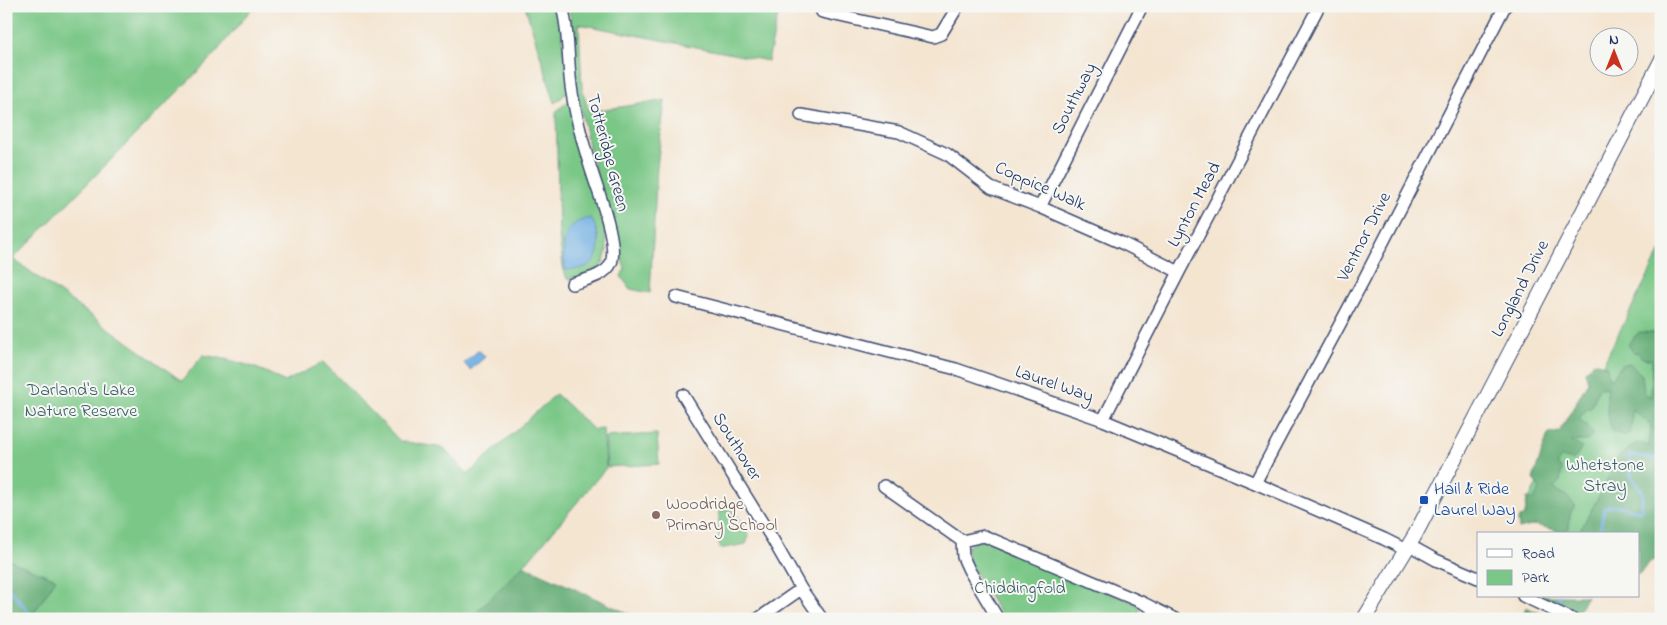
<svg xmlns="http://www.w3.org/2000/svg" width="1667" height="625" font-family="'Indie Flower',sans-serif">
	<rect width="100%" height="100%" fill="#f6f6f2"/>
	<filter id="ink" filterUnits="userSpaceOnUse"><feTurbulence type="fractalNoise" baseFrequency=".02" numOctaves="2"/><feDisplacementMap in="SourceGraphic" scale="10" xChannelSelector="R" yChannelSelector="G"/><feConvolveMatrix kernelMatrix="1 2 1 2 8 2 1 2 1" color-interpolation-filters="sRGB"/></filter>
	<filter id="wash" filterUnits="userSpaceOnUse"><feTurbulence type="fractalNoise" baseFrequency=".0096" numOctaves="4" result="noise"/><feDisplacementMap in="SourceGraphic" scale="20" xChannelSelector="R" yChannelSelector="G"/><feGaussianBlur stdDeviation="1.12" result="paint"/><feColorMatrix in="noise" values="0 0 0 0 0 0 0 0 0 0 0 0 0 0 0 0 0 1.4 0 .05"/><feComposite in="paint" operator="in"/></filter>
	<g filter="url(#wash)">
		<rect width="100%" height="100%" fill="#f4e5d1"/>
		<path fill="#7ac787" stroke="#4a7b72" d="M6 6H254L214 55 13 259 182 381 203 355C233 360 258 366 285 382L323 362 400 441 443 448 468 474 556 394 594 430 603 429 606 468 527 562 470 619H6Z
			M525 6H559L569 91 555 103Z
			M568 6H780L768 61 579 24 582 89 589 112 665 100 657 167 650 293 630 289 621 276 625 269C607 211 588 154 578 94 573 65 576 35 568 6Z
			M568 101 571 102 605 228 607 251 604 261 599 269 579 278 567 279 563 267 559 235 556 112Z
			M1661 250V547L1638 534H1556L1560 521 1525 506 1603 364Z
			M657 434 659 464 607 467 605 437Z
			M732 509 749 536 746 544 719 549V510Z
			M976 541H987L1138 605 1140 610 1136 618 1003 619 968 561 967 547Z"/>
		<path fill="#63ac74" stroke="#3f6e69" d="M1639 332 1657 333 1661 337V558L1651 561 1638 575V534H1578L1598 498 1618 457 1637 443 1649 446 1651 425 1632 409 1631 432 1625 436 1613 432C1606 418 1607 402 1607 387L1599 388 1591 408 1587 409 1579 418 1594 434 1586 441H1571L1582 448 1573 460 1561 457 1557 464 1562 470 1560 481 1553 488 1565 495 1575 505 1570 514 1569 528 1563 532 1535 525 1519 529 1518 519 1525 515 1527 498 1534 500 1540 489 1533 479 1548 434 1559 432 1588 382 1585 371 1594 362 1607 366 1608 377 1613 378 1621 365 1629 363 1642 375 1644 393 1651 397 1652 360 1642 358 1639 353 1633 352 1628 344Z
			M6 559 56 579 30 619H6Z
			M523 565 640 619H470Z
			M1542 596H1587L1577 614Z
			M1526 607 1552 619H1521Z"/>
		<path fill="#70afe3" stroke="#466fa0" d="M591 218C599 231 604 255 589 265 582 270 573 269 565 270 562 245 561 222 591 218Z
			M479 350 485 357 470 370 464 363Z"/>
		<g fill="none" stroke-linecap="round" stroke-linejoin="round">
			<path stroke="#70afe3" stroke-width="3" d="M1602 534 1600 530 1604 508C1616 502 1628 510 1641 511L1643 492C1631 478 1628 474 1630 455 1641 455 1650 459 1661 459
				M6 585 27 610 26 619
				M1554 607 1560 596
				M1548 619 1551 612"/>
		</g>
	</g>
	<g filter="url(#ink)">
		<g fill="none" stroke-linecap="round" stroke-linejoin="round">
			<defs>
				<path id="minor" d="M562 6C570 35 567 64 572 93 578 128 588 162 600 196 605 211 617 248 611 263 606 276 584 280 572 284
					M822 12 933 37 941 34 958 6
					M801 115 899 132 947 154 991 188 1040 207 1124 244 1179 272
					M1040 207 1142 6
					M676 297 956 369 1103 420 1255 483 1384 539 1406 550
					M683 395 773 540 801 589 822 619
					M1103 420 1179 272 1319 6
					M1255 483 1363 281 1505 6
					M884 486 962 541 984 536 1141 602 1175 619
					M962 541 963 557 969 570 998 619
					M1409 545 1436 560 1478 578
					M1523 596 1572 619
					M758 619 801 589
					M1146 619 1158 611"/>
				<path id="tertiary" d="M1364 619 1415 535 1661 61"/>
			</defs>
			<use href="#minor" stroke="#3c4a6f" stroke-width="14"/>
			<use href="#tertiary" stroke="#3c4a6f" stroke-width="16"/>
			<use href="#minor" stroke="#fff" stroke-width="11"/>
			<use href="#tertiary" stroke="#fff" stroke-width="14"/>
		</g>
	</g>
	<rect fill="#1a4fb4" stroke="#f6f6f2" stroke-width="2" x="1419" y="495" width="10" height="10" rx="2.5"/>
	<circle fill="#8d6e63" stroke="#f6f6f2" stroke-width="2" cx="656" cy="515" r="5"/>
	<g text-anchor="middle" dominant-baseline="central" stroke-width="4" stroke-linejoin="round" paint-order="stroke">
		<g font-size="18" fill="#1b2f5e" stroke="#f6f6f2">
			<text transform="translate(1075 99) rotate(-63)">Southway</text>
			<text transform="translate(607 153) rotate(75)">Totteridge Green</text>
			<text transform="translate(1040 187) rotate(24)">Coppice Walk</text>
			<text transform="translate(1195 205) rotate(-62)">Lynton Mead</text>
			<text transform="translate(1365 237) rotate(-63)">Ventnor Drive</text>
			<text transform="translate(1521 289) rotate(-63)">Longland Drive</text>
			<text transform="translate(1054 385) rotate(19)">Laurel Way</text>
			<text transform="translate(736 447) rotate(58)">Southover</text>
		</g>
		<g font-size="18" fill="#385d6a" stroke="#f6f6f2">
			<text x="81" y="391">Darland's Lake<tspan x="81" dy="21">Nature Reserve</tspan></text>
			<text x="1605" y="466">Whetstone<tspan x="1605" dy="21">Stray</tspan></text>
			<text x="1020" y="589">Chiddingfold</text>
		</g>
		<g font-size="18" fill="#164399" stroke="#f6f6f2" text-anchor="start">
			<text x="1434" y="490">Hail &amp; Ride<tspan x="1434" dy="21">Laurel Way</tspan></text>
		</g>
		<g font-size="18" fill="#785e54" stroke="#f6f6f2" text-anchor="start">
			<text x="666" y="505">Woodridge<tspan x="666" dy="21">Primary School</tspan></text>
		</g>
	</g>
	<rect width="1667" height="625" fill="none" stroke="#f6f6f2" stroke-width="25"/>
	<rect x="1477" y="532" width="162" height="65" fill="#f6f6f2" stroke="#9ea6b7"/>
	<rect x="1487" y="549" width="25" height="8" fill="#ffffff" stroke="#9ea6b7"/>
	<text x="1522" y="558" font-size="15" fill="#1b2f5e">Road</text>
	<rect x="1487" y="570" width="25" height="15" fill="#7ac787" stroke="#9ea6b7"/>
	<text x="1522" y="582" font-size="15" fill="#1b2f5e">Park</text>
	<g transform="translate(1614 52)"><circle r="24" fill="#f6f6f2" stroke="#9ea6b7"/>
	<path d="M0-4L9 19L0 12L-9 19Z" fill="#c8321e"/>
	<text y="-8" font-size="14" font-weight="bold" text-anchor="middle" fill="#1b2f5e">N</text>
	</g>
</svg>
